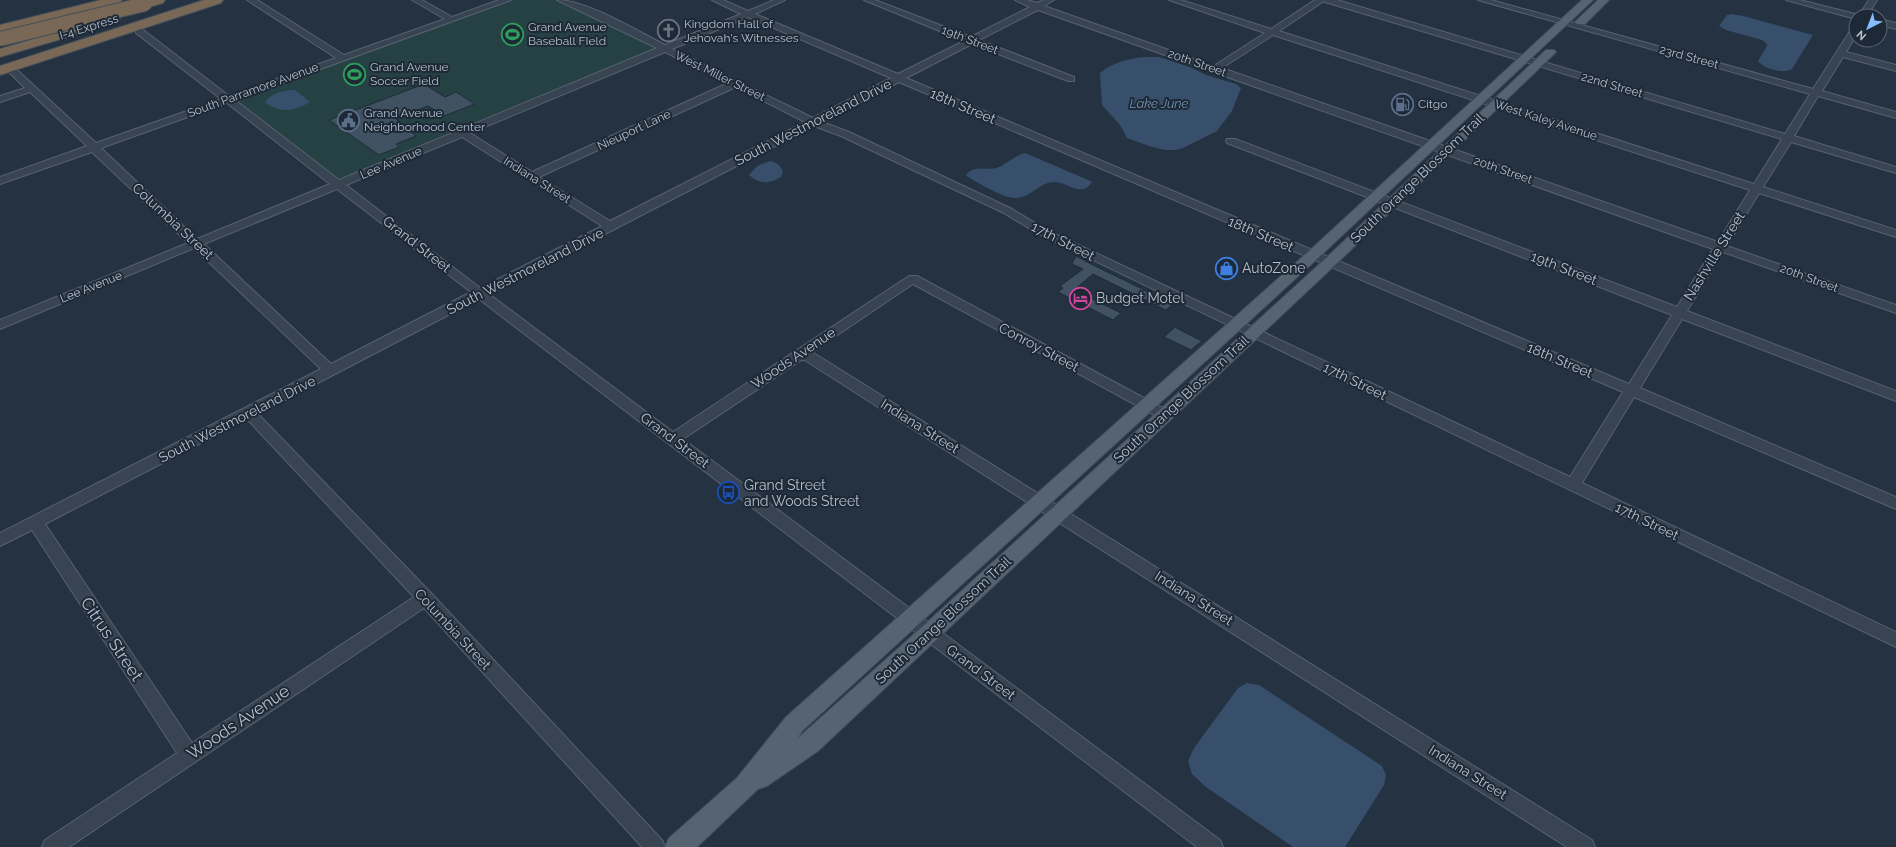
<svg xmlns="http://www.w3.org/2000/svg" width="1896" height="847" font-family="Raleway,sans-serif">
	<rect width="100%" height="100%" fill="#243242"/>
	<path fill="#264143" d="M514 0H555L655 46 656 48 344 178 335 177 237 102 243 96Z"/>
	<path fill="#374f6a" d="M1731 14 1743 16 1813 35 1792 69C1783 74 1764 69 1758 61L1767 46 1766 43 1762 40 1726 30 1719 26 1727 15Z
		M1144 57H1159L1190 67 1206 75 1236 84 1241 88 1232 111 1217 131 1183 148 1175 150H1165L1149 146 1127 138 1120 125 1102 105 1100 73C1113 62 1128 59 1144 57Z
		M291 90H295L310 102C294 112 280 113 265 103 269 94 282 91 291 90Z
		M1025 153 1086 179 1092 182C1082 198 1068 183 1056 182 1040 181 1031 198 1016 198 1005 199 975 182 966 175 975 164 985 171 996 168 1006 165 1014 156 1025 153Z
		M770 161C778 163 780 165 783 172L781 177C769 184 760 185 749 175L757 166Z
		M1247 683 1259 685 1382 766 1386 775 1384 785 1345 847H1293L1206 787 1192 774 1188 761 1194 748 1238 688Z"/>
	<path fill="#405161" stroke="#1f2b38" d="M666 25 682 33 671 37 655 29Z
		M424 84 445 97 456 92 475 104 444 116 428 106 396 119 416 136 396 144 399 147 379 155 329 120Z
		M1399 98 1415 103 1407 110 1391 105Z
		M1076 256 1091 264 1173 304 1166 310 1093 274 1074 290 1121 313 1113 320 1058 292 1063 288 1060 286 1083 269 1072 264Z
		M1175 327 1184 332 1202 341 1191 350 1164 337Z"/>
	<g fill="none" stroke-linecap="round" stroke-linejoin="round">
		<defs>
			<path id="minor" d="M247 0H257L344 55 445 19 412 0H422L452 17 499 0H511L235 100 339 180 657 48 557 0C587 0 637 31 665 45L741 14 712 0H723L748 11 774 0H785L755 14 898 74 964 41 864 0H875L971 37 1030 7 1015 0H1027L1037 3 1044 0H1054L1044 6 1214 66 1265 33 1169 0H1181L1271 29 1315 0H1337L1785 134 1810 94 1478 0H1491L1813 89 1852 28 1856 25V35L1846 52 1896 65V71L1843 57 1822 91 1896 112V118L1818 96 1794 136 1896 167V173L1791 142 1763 187 1896 230V237L1759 193 1727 246 1896 305V313L1723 252 1687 311 1896 391V401L1682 319 1640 388 1896 497V509L1634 397 1582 483 1896 632V647L1037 233 1004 213 841 136 814 126 489 294 673 432 909 276H917L1170 412 1172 415 1170 418 1165 420 1160 418 913 284 812 352 1592 840 1595 847H1567L803 359 683 439 1220 840 1223 847H1197L479 299 258 414 431 593 662 840 665 847H642L424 608 69 847H42L45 840 177 753 32 530 0 546V533L321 369 194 248 0 329V320L188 243 92 152 0 184V177L87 146 30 92 0 102V96L25 88 9 72 14 69 17 70 96 143 221 99 136 33V29H142L229 96 336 58ZM1324 1 1325 2 1782 139 1754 184 1279 31ZM1038 10 1713 249 1677 307 1235 139H1227L1226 141 1227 143 1672 315 1629 384 906 78 972 44 1068 81H1074V77L979 40ZM748 17 891 78 813 118 672 49ZM1273 35 1750 190 1718 242 1222 68ZM665 52 728 83 532 172 470 133ZM899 82 1623 392 1570 477 1045 229 1012 209 849 132 822 122ZM736 87 805 122 610 221 539 177ZM227 103 330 184 197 239 101 148ZM462 137 602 226 480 288 346 185ZM337 189 471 292 331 364 204 244ZM247 419 414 597 192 743 45 524Z
				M1786 0H1800L1859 15 1869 0H1877L1867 16H1856V19Z
				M1880 19 1896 23V29L1880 25Z"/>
			<path id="major" d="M1582 0H1593L1318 258 802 731 797 739 922 627 1324 260 1546 50H1554L1556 52 1554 54 1334 266 818 751 767 786 758 789 697 847H665L669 838 737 778 786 717 1308 252Z
				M1598 0H1609L1585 24H1577L1575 22 1577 20Z"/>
			<path id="highway" d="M101 0H122L120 3 0 33V25Z
				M146 0H165L163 3 125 14 119 10 121 7Z
				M204 0H223L221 3 0 75V66Z
				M114 15 119 16 120 19 119 22 0 57V49Z"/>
		</defs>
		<use href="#minor" stroke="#56626f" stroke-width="2"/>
		<use href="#major" stroke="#424d5a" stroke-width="2"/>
		<use href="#highway" stroke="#434f5c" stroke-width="2"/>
		<use href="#minor" fill="#384451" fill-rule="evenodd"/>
		<use href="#major" fill="#566371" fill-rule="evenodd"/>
		<use href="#highway" fill="#786855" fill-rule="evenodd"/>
		<defs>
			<path id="highway-bridge" d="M0 39 145 4"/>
		</defs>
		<use href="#highway-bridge" stroke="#434f5c" stroke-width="16" stroke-linecap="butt"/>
		<use href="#highway-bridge" stroke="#786855" stroke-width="14"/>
	</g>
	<defs>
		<symbol id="church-ring" viewBox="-11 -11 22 22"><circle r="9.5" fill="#1d2936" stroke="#6b7280" stroke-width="1.5"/><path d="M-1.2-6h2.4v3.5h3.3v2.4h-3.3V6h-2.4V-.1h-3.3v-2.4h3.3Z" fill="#6b7280"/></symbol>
		<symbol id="stadium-ring" viewBox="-11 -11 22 22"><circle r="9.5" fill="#1d2936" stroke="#2e9e5b" stroke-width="1.5"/><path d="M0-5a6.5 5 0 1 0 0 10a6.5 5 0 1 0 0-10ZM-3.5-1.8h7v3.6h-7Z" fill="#2e9e5b"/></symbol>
		<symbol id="fuel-ring" viewBox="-11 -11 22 22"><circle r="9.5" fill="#1d2936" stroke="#5c6f8a" stroke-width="1.5"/><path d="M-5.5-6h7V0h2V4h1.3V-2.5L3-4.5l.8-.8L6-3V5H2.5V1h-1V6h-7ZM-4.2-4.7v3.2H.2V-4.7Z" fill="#5c6f8a"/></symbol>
		<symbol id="civic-ring" viewBox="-11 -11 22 22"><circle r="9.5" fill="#1d2936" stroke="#5c6f8a" stroke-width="1.5"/><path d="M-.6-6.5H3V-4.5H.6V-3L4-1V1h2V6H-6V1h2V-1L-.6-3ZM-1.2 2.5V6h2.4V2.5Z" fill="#5c6f8a"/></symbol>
		<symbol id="shop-ring" viewBox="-11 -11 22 22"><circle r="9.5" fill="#1d2936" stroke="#3f7fe0" stroke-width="1.5"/><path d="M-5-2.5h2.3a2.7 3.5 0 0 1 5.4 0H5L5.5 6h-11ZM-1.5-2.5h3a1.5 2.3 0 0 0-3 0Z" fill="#3f7fe0"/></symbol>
		<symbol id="hotel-ring" viewBox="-11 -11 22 22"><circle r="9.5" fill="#1d2936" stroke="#d1479c" stroke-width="1.5"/><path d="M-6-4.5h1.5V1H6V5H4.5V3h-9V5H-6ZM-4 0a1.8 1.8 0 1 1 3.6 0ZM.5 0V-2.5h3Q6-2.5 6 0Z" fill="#d1479c"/></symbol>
		<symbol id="bus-ring" viewBox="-11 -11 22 22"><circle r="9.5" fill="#1d2936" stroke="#1a4fb4" stroke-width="1.5"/><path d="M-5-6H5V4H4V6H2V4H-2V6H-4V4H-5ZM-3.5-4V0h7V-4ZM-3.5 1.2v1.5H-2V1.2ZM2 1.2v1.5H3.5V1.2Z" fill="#1a4fb4"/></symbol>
	</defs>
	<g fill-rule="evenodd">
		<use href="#church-ring" x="656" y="18" width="25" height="25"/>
		<use href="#stadium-ring" x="500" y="22" width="25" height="25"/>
		<use href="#stadium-ring" x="342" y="62" width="25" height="25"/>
		<use href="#fuel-ring" x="1390" y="92" width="25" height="25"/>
		<use href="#civic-ring" x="336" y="108" width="25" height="25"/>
		<use href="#shop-ring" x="1214" y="256" width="25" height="25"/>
		<use href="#hotel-ring" x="1068" y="286" width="25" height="25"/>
		<use href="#bus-ring" x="716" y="480" width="25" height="25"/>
	</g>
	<g text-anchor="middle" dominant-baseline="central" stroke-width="4" stroke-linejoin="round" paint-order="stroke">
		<g font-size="12" fill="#b5bfcc" stroke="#1d2936" text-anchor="start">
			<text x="684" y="24">Kingdom Hall of<tspan x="684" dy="14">Jehovah's Witnesses</tspan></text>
			<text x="528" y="27">Grand Avenue<tspan x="528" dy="14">Baseball FIeld</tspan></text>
			<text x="370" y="67">Grand Avenue<tspan x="370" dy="14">Soccer Field</tspan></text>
			<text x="1418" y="104">Citgo</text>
			<text x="364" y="113">Grand Avenue<tspan x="364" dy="14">Neighborhood Center</tspan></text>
		</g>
		<g font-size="12" fill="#b5bfcc" stroke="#1d2936">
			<text transform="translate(89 27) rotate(-17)">I-4 Express</text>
			<text transform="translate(970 40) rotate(21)">19th Street</text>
			<text transform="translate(1689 57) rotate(15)">23rd Street</text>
			<text transform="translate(1197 63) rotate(19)">20th Street</text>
			<text transform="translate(720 76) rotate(26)">West Miller Street</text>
			<text transform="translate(1612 85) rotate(16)">22nd Street</text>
			<text transform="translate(253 90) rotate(-20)">South Parramore Avenue</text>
			<text transform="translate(1546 120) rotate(18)">West Kaley Avenue</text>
			<text transform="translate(634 130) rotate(-25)">Nieuport Lane</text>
			<text transform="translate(391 163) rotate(-23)">Lee Avenue</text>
			<text transform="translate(1503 170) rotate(19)">20th Street</text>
			<text transform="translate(537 180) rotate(32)">Indiana Street</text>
			<text transform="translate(1809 278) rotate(20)">20th Street</text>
			<text transform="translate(91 287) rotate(-22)">Lee Avenue</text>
		</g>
		<g font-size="13" font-style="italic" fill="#7391b0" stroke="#1d2936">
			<text x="1159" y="103">Lake June</text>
		</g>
		<g font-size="14" fill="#b5bfcc" stroke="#1d2936">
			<text transform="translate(963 106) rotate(23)">18th Street</text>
			<text transform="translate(813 122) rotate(-27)">South Westmoreland Drive</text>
			<text transform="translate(1417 178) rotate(-44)">South Orange Blossom Trail</text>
			<text transform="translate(173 221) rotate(43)">Columbia Street</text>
			<text transform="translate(1261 234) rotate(23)">18th Street</text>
			<text transform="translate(1063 241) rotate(27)">17th Street</text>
			<text transform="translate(417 244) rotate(38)">Grand Street</text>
			<text transform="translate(1714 256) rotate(-58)">Nashville Street</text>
			<text transform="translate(1564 268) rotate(21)">19th Street</text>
			<text transform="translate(525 271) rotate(-27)">South Westmoreland Drive</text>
			<text transform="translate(1039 347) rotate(28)">Conroy Street</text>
			<text transform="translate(793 358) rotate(-34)">Woods Avenue</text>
			<text transform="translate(1560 360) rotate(23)">18th Street</text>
			<text transform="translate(1355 381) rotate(26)">17th Street</text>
			<text transform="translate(1181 399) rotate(-43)">South Orange Blossom Trail</text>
			<text transform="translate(237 419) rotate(-27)">South Westmoreland Drive</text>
			<text transform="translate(920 426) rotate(32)">Indiana Street</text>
			<text transform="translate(675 440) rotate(37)">Grand Street</text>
			<text transform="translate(1647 521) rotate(26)">17th Street</text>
			<text transform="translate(1194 598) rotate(32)">Indiana Street</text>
			<text transform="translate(943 620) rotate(-43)">South Orange Blossom Trail</text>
			<text transform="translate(453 629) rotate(47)">Columbia Street</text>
			<text transform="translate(981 672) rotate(37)">Grand Street</text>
			<text transform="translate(1468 772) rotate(32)">Indiana Street</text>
		</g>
		<g font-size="14" fill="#b5bfcc" stroke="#1d2936" text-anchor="start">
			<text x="1242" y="268">AutoZone</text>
			<text x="1096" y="298">Budget Motel</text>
			<text x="744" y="485">Grand Street<tspan x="744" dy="16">and Woods Street</tspan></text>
		</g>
		<g font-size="17" fill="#b5bfcc" stroke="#1d2936">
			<text transform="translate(112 639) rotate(56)">Citrus Street</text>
			<text transform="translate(238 722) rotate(-34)">Woods Avenue</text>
		</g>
	</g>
	<g transform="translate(1868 28) rotate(222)"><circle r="19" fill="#1d2936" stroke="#5a6572"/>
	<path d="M0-3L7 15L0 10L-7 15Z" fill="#88bcfe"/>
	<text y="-6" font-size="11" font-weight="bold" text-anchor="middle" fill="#b5bfcc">N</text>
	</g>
</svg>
